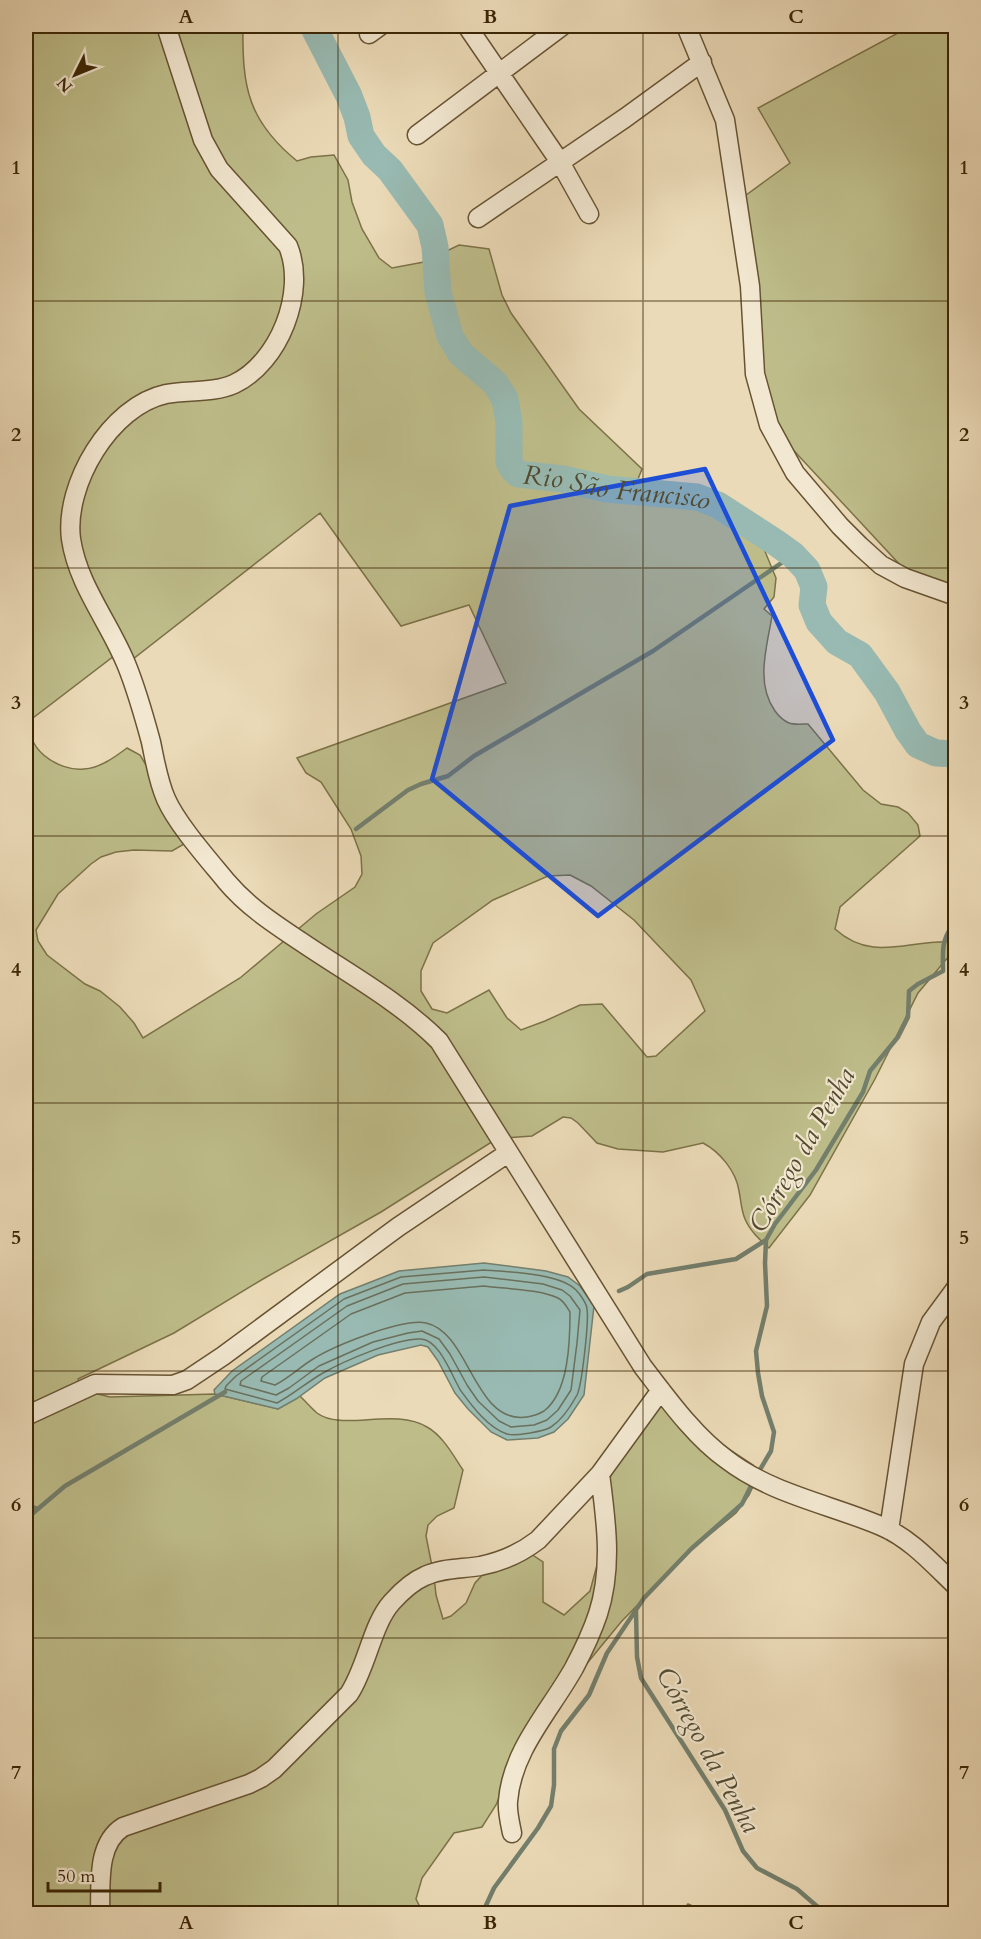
<svg xmlns="http://www.w3.org/2000/svg" width="981" height="1939" font-family="Cardo,serif">
	<rect width="100%" height="100%" fill="#ebdab7"/>
	<filter id="stains"><feTurbulence type="fractalNoise" baseFrequency=".00333" numOctaves="4"/><feColorMatrix values="0 0 0 0 .2 0 0 0 0 .09 0 0 0 0 .02 0 0 0 .5 -.17"/></filter>
	<radialGradient id="worn" r=".72"><stop offset=".6" stop-color="#630" stop-opacity="0"/><stop offset="1" stop-color="#630" stop-opacity=".3"/></radialGradient>
	<path fill="#bebd8a" stroke="#7c7248" stroke-width="1.5" fill-rule="evenodd" d="M26 26H243C242 87 248 121 297 161L311 157 334 155 348 180 352 202 362 229 379 258 392 268 424 262 459 245 489 249 502 295 511 313 579 409 642 469 636 484 651 494 687 498 700 502 709 511 727 520 742 522 757 532 776 578 774 597 764 609 772 616C767 647 755 683 775 711 778 715 784 721 789 723 794 725 802 724 808 724L863 790 881 804 898 807 908 813 918 825 920 836 840 907 835 929C874 964 910 938 955 942V949L918 993 875 1079 810 1195 769 1248C760 1240 750 1231 745 1219 741 1210 741 1200 739 1191 736 1171 720 1152 703 1143L663 1152 618 1149 597 1143 578 1123 571 1118 563 1117 532 1136 504 1138 490 1143 381 1212 263 1279 174 1333 78 1379 82 1390 110 1397 215 1394 278 1409 300 1396C306 1402 311 1408 317 1413 342 1432 394 1407 427 1427 443 1436 453 1455 463 1470L454 1508 437 1516 428 1525 426 1536 434 1576 436 1595 443 1619 451 1616 466 1603 475 1583 489 1568 531 1554 543 1562V1602L564 1615 590 1591 600 1554 602 1492 627 1446 666 1394 718 1442 753 1465 756 1480 749 1495 736 1513 693 1548 621 1622 524 1740 496 1805 482 1827 454 1833 422 1878 416 1899 423 1913 26 1914ZM320 513 401 626 469 605 506 683 297 758 306 773 321 782 351 829 361 856 362 874 355 887 316 914 240 978 143 1038 134 1023 120 1007 100 991 85 984 47 955 38 941 36 930 58 894 91 864 101 857 116 852 134 850 172 851 191 840 140 755 127 748C115 757 100 768 84 769 59 772 20 747 33 718L118 653 124 666ZM570 875 591 886 634 920 691 980 705 1011 656 1056 647 1057 602 1004 580 1005 545 1021 521 1030 507 1018 489 990 447 1013 432 1009 421 991V971L433 943 493 900 548 876Z
		M911 26H955V590L903 568 756 410 742 198 790 163 758 108Z
		M688 1904 709 1913H675L682 1911Z"/>
	<path fill="#98bab2" stroke="#737f6d" stroke-width="1.5" d="M484 1263 546 1271 568 1277 580 1286 594 1306 584 1395 568 1419 554 1432 538 1438 507 1440 491 1432 468 1409 455 1393 438 1361 428 1347 421 1345 378 1355 325 1378 296 1399 278 1409 215 1394 214 1390 232 1371 340 1294 399 1271Z"/>
	<g fill="none" stroke-linecap="round" stroke-linejoin="round">
		<path stroke="#6a705c" stroke-width="1.5" d="M484 1270C508 1272 559 1273 576 1290 580 1294 587 1304 587 1309 589 1321 582 1385 577 1395 571 1406 562 1420 551 1427 546 1430 536 1432 530 1433 523 1434 514 1436 507 1434 488 1428 472 1406 461 1391 452 1377 440 1340 421 1339 397 1338 344 1361 323 1373 307 1382 294 1394 277 1403L225 1389 226 1386 236 1376 344 1299 401 1277Z
			M484 1277 543 1284 562 1290 570 1296 580 1310 577 1343 571 1390 558 1410 547 1420 534 1425 511 1427 499 1421 478 1401 467 1385 450 1354 439 1339 422 1331 408 1333 373 1342 319 1366 289 1388 276 1395 240 1385 241 1381 347 1306 403 1284Z
			M484 1286C505 1289 539 1289 558 1298 564 1301 567 1307 570 1312 570 1341 569 1392 544 1411 539 1414 533 1416 527 1417 474 1425 470 1332 426 1323 402 1318 334 1346 313 1359 300 1367 289 1378 275 1385L261 1381 262 1377 351 1314 405 1293Z"/>
		<path stroke="#737f6d" stroke-width="4.5" d="M356 829 408 790 421 784 448 776 474 756 653 651 793 555
			M619 1291 628 1287 647 1274 736 1259 766 1240
			M758 1473 771 1451 774 1432 762 1396 758 1373 756 1351 767 1306 765 1263 766 1240 775 1224 816 1170 863 1092 870 1071 898 1037 908 1017 909 991 918 984 943 971C943 955 941 941 951 928H956
			M26 1505 38 1509
			M26 1519 65 1486 225 1392
			M636 1611 637 1657 641 1678 725 1810 743 1851 757 1868 797 1889 826 1914
			M482 1914 494 1888 538 1828 551 1806 554 1785V1749L561 1731 589 1695 607 1653 644 1598 691 1549 742 1504 754 1480"/>
		<path stroke="#98bab2" stroke-width="27" id="s1" d="M313 26 349 96 357 117 361 136 374 155 390 170 430 225 435 247 438 292 450 336 461 354 495 383 505 399 509 422V462L513 469 518 474 563 479 607 489 697 497 718 505 775 542 793 555 807 570 814 587 812 605 819 622 837 642 860 655 887 692 908 731 918 745 936 753 956 754"/>
		<defs>
			<path id="minor" d="M166 26 203 140 219 169 288 246C307 292 279 363 234 384 214 393 187 390 166 394 110 406 64 485 71 539 78 586 110 623 127 666 137 691 144 716 151 742 155 761 158 781 166 799 177 824 208 859 226 881 247 906 273 923 300 941 347 973 399 1001 439 1041L643 1367C667 1398 694 1436 726 1459 771 1494 829 1504 881 1526 910 1538 933 1564 956 1586
				M467 26 560 162 589 214
				M686 26 725 120 750 286 755 374 769 425 795 473 840 526 860 546 881 565 905 578 956 596
				M369 34 380 26
				M417 135 562 26
				M478 218 625 118 702 62
				M26 1416 95 1384 173 1385 187 1380 223 1356 398 1227 508 1153
				M889 1530 914 1364 931 1322 956 1288
				M512 1833C510 1823 507 1811 508 1801 512 1750 550 1711 574 1668 583 1651 592 1632 598 1614 613 1568 606 1520 600 1474
				M100 1914C101 1885 96 1844 123 1827L249 1784 261 1778 274 1769 349 1694C367 1667 372 1624 392 1602 401 1592 413 1581 425 1576 442 1568 461 1569 480 1566 501 1562 521 1553 538 1540L600 1474 661 1390"/>
		</defs>
		<use href="#minor" stroke="#675332" stroke-width="21"/>
		<use href="#minor" stroke="#f2e7d0" stroke-width="18"/>
	</g>
	<path fill="#1d4ed8" fill-opacity="0.2" stroke="#1d4ed8" stroke-width="4.5" stroke-linejoin="round" d="M705 469 833 740 598 916 432 779 510 506Z"/>
	<path fill="none" stroke="#3b2605" stroke-width="1.5" stroke-opacity="0.55" d="M338 26V1914M643 26V1914M26 301H956M26 568H956M26 836H956M26 1103H956M26 1371H956M26 1638H956"/>
	<g text-anchor="middle" dominant-baseline="central" stroke-width="4.5" stroke-linejoin="round" paint-order="stroke">
		<g font-size="27" font-style="italic" fill="#524b30" stroke="#f2e7d0">
			<text stroke="none"><textPath href="#s1" startOffset="610">Rio São Francisco</textPath></text>
			<text transform="translate(802 1150) rotate(-60)">Córrego da Penha</text>
			<text transform="translate(708 1750) rotate(61)">Córrego da Penha</text>
		</g>
	</g>
	<rect width="981" height="1939" fill="none" stroke="#ebdab7" stroke-width="66"/>
	<g transform="translate(75 75) rotate(227)" stroke="#f2e7d0" stroke-width="4.5" paint-order="stroke">
	<path d="M0-4.5L10 22L0 15L-10 22Z" fill="#3b2605"/>
	<text y="-9" font-size="16" font-weight="bold" text-anchor="middle" fill="#3b2605">N</text>
	</g>
	<path d="M48 1882v9h112v-9" fill="none" stroke="#3b2605" stroke-width="3"/>
	<text x="57" y="1882" font-size="18" fill="#3b2605" stroke="#f2e7d0" stroke-width="4.5" paint-order="stroke">50 m</text>
	<rect x="33" y="33" width="915" height="1873" fill="none" stroke="#3b2605" stroke-width="2"/>
	<g font-size="20" text-anchor="middle" font-weight="bold" fill="#3b2605">
		<text x="186" y="23">A</text>
		<text x="490" y="23">B</text>
		<text x="796" y="23">C</text>
		<text x="16" y="174">1</text>
		<text x="964" y="174">1</text>
		<text x="16" y="441">2</text>
		<text x="964" y="441">2</text>
		<text x="16" y="709">3</text>
		<text x="964" y="709">3</text>
		<text x="16" y="976">4</text>
		<text x="964" y="976">4</text>
		<text x="16" y="1244">5</text>
		<text x="964" y="1244">5</text>
		<text x="16" y="1511">6</text>
		<text x="964" y="1511">6</text>
		<text x="16" y="1779">7</text>
		<text x="964" y="1779">7</text>
		<text x="186" y="1929">A</text>
		<text x="490" y="1929">B</text>
		<text x="796" y="1929">C</text>
	</g>
	<rect width="100%" height="100%" filter="url(#stains)"/>
	<rect width="100%" height="100%" fill="url(#worn)"/>
</svg>
